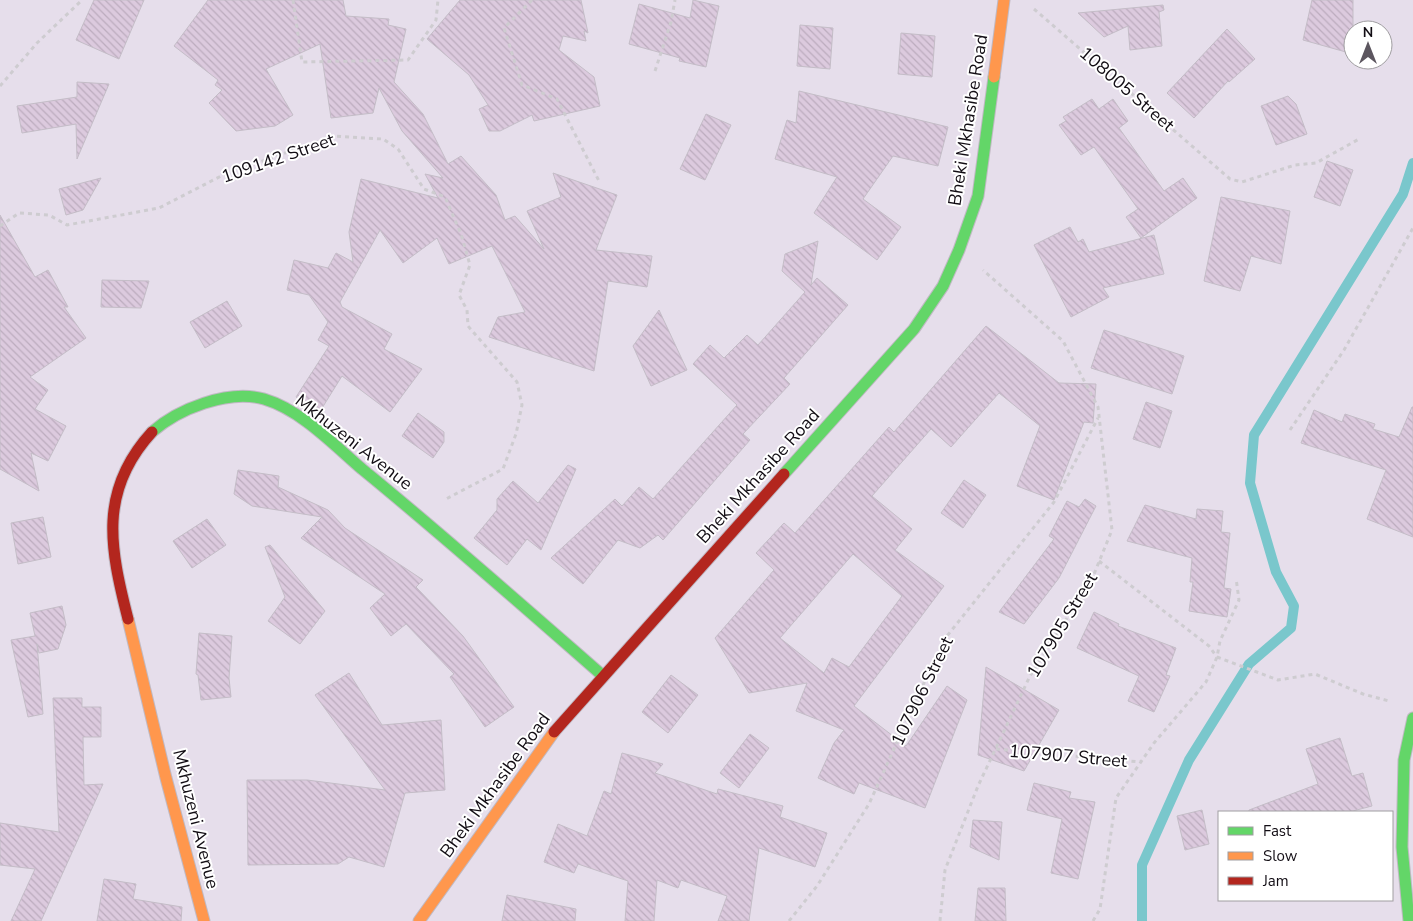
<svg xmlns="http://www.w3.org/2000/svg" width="1413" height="921" font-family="'Nunito Sans',sans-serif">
	<defs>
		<pattern id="building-back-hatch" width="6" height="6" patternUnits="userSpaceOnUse" patternTransform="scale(1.25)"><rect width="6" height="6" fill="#dccade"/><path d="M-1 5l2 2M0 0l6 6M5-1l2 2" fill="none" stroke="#bcacbe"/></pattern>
	</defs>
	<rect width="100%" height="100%" fill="#e6deeb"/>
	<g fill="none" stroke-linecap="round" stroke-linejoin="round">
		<path stroke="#7ac7cc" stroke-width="10" d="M1142 921V865L1189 760 1249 664 1291 628 1294 606 1276 572 1250 483 1254 435 1403 194 1413 163"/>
	</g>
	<path fill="url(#building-back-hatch)" stroke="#c4bdc7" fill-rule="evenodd" d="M94 0H144L119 59 76 40Z
		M208 0H343L346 16 389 19 388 25 406 29 394 82 423 114 448 164 461 156 496 195 505 220 515 216 544 249 527 211 561 197 553 173 617 195 596 250 652 256 647 287 608 281 594 371 489 337 498 317 525 312 492 246 449 264 437 238 403 263 380 230 340 302 342 307 392 334 384 349 422 369 390 412 342 376 319 413 296 397 329 346 318 340 328 322 309 295 287 290 294 260 328 268 336 253 353 262 349 232 361 179 438 198 425 174 443 178 402 131 379 88 373 113 331 118 320 44 266 69 293 115 275 126 236 131 209 103 222 90 215 85 218 80 174 46Z
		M460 0H581L588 33 584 31 586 41 563 36 559 50 594 77 600 106 534 121 532 115 500 131H489L479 109 488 105 469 75 427 39Z
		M693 0 719 6 706 67 679 61 680 58 629 44 639 4 690 18Z
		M1312 0H1353V54L1303 40Z
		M1163 5 1164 10 1159 12 1162 46 1130 50 1128 26 1104 37 1078 13Z
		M800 25 833 28 830 69 797 66Z
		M1227 29 1255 59 1229 82 1228 81 1194 118 1167 93Z
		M901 33 935 36 932 77 898 74Z
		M77 82 109 84 77 159 76 124 22 133 17 106 77 97Z
		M799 91 948 127 938 166 893 156 863 199 901 227 877 260 814 213 837 177 775 159 787 120 796 123Z
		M1288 96 1296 104 1307 134 1276 145 1261 106Z
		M1092 99 1099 109 1113 99 1128 121 1119 128 1164 191 1183 178 1197 198 1141 238 1126 217 1138 209 1094 147 1081 155 1059 125 1066 121 1063 117Z
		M706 114 731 125 705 180 680 169Z
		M1327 161 1353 170 1340 206 1314 197Z
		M101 178 83 210 66 215 59 189Z
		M1221 197 1290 211 1281 264 1251 256 1240 291 1204 281Z
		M0 215 35 277 48 270 68 307H64L86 338 30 377 48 390 35 409 66 426 48 461 31 453 39 491 0 469Z
		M1070 227 1078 242 1083 239 1089 252 1154 235 1164 274 1103 288 1109 297 1071 317 1034 245Z
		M818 241 811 285 817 278 848 305 784 378 790 384 743 434 750 440 663 540 658 535 640 548 618 540 583 584 551 558 615 499 622 506 639 487 653 499 737 405 693 364 710 345 724 358 747 335 758 345 805 292 782 271 785 254Z
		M102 280 149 281 141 308 101 307Z
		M227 301 242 326 205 348 190 322Z
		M659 310 687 370 651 386 633 346Z
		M986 326 1059 383 1096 384 1093 423 1084 422 1054 500 1017 486 1040 426 999 393 951 447 931 429 872 496 912 529 895 550 944 586 854 706 906 746 947 686 967 700 925 808 859 783 854 794 818 778 834 743 844 730 796 711 807 683 749 693 715 638 774 570 756 553 784 523 795 533 889 427 894 432ZM853 554 902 596 849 667 832 658 824 673 780 638Z
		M1104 330 1184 356 1172 394 1091 368Z
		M1146 402 1172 411 1160 448 1133 439Z
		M1412 407H1413V537L1367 519 1386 470 1301 443 1314 410 1342 422 1345 414 1375 424 1373 429 1399 437Z
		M418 413 444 432V442L433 458 402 436Z
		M568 465 576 469 541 550 527 539 507 565 474 538 497 510V499L513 481 538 503Z
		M238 470 279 476 278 487 328 510 345 528 423 580 416 587 463 636 514 707 485 727 450 677 454 674 406 624 391 636 370 608 385 594 301 538 322 517 252 506 234 494Z
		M964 480 986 495 963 528 941 513Z
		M1085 499 1096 506 1059 578 1024 624 999 612 1054 539 1049 536 1067 501 1079 507Z
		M1145 505 1196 519 1197 509 1223 511 1221 532 1230 533 1224 588 1231 589 1227 617 1189 611 1193 582H1190L1192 558 1127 541Z
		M43 517 51 557 18 564 11 523Z
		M207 519 226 545 192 568 173 541Z
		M270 545 325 611 300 644 268 621 285 597 265 547Z
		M62 606 66 625 58 649 39 653 37 644 43 714 28 717 11 640 35 636 30 613Z
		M1094 612 1119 624 1118 626 1176 648 1166 675 1170 676 1154 712 1128 701 1139 676 1077 648Z
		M199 633 232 636 229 678 231 697 201 700 198 675 196 674Z
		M986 667 1059 710 1024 771 978 755Z
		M349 673 382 725 441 720 445 790 405 793 384 867 349 857 338 864 248 865 247 780H307L385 790 315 695Z
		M671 675 698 695 668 733 642 712Z
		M53 698H82V707H101V737H83L84 785 103 784 41 921H11L35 869 0 865V823L59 832Z
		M750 734 769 748 739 788 720 773Z
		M1340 738 1352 776 1363 773 1372 806 1349 812H1249V810L1318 784 1306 749Z
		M622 753 663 764 655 773 717 794 718 789 783 806 780 817 827 833 815 867 759 848 749 921H718L727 896 681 880 678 888 657 880 654 921H625L628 881 578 864 574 873 544 862 558 824 587 836 604 791 611 794Z
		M1034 783 1071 792 1069 798 1095 802 1078 879 1051 873 1062 819 1027 810Z
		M1202 810 1209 844 1185 850 1177 816Z
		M973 820 1002 822 999 860 970 847Z
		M104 879 136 884 133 899 182 907 181 921H97Z
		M978 888H1005L1006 921H975Z
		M507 895 576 909 575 921H502Z"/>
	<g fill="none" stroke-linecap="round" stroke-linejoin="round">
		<defs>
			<path id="fast" d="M152 432C178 409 228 389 264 399 301 410 333 444 362 469 444 536 523 606 603 676
				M784 474 914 329 943 286 959 250 978 196 994 77
				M1409 921 1402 847 1404 760 1413 718"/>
			<path id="slow" d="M994 77 1004 0
				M128 619 166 778 204 921
				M419 921 554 732"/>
			<path id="jam" d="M128 619C110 548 98 491 152 432
				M554 732 784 474"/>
		</defs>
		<use href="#fast" stroke="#c0b9c3" stroke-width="13"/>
		<use href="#slow" stroke="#c0b9c3" stroke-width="13"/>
		<use href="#jam" stroke="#c0b9c3" stroke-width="13"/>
		<path stroke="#ceccd0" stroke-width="3" stroke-dasharray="4 4" stroke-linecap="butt" d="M293 0 302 62 408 60 436 20 438 0
			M532 0 504 28 522 85 557 99 599 181
			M1034 9 1230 179 1242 182 1295 165 1316 163 1359 139
			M655 71 671 22 675 0
			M0 86 37 43 82 0
			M0 226 19 213 49 215 67 225 159 208 223 175 333 136 383 139 398 149 424 189 445 197 461 234 470 265 459 295 467 310 468 326 517 382 522 405 516 434 503 469 446 499
			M1290 430 1344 350 1413 228
			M1099 561 1209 646 1217 657
			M1217 657 1278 680 1315 674 1363 694 1389 701
			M996 749 1141 762
			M789 921 817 886 869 804 943 641 1054 502 1098 418
			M940 921 945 870 978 786 1030 676 1092 579 1112 530 1098 407 1063 341 983 270
			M1093 921 1100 909 1116 798 1154 743 1206 682 1217 657 1220 641 1239 600 1236 578"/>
		<use href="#fast" stroke="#63d668" stroke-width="11"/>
		<use href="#slow" stroke="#ff974d" stroke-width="11"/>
		<use href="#jam" stroke="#b3261e" stroke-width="11"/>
	</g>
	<g text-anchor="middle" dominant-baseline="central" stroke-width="4" stroke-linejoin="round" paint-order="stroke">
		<g font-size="18" fill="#120d14" stroke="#fff">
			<text transform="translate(1127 89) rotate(41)">108005 Street</text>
			<text transform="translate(968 120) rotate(-81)">Bheki Mkhasibe Road</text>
			<text transform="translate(278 158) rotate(-19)">109142 Street</text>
			<text transform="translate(354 442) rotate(38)">Mkhuzeni Avenue</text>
			<text transform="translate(758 476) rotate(-48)">Bheki Mkhasibe Road</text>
			<text transform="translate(1062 625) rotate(-59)">107905 Street</text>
			<text transform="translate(922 691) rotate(-64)">107906 Street</text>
			<text transform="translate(1068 756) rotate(5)">107907 Street</text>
			<text transform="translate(495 785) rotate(-54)">Bheki Mkhasibe Road</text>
			<text transform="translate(196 819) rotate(76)">Mkhuzeni Avenue</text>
		</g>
	</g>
	<rect x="1218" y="811" width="175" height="90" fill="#ffffff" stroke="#a09ea1"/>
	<rect x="1228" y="827" width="25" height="8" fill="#63d668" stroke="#a09ea1"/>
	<text x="1263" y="836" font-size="15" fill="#120d14">Fast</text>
	<rect x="1228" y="852" width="25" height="8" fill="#ff974d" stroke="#a09ea1"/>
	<text x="1263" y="861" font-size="15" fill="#120d14">Slow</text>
	<rect x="1228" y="877" width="25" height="8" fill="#b3261e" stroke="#a09ea1"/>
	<text x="1263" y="886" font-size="15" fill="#120d14">Jam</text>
	<g transform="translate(1368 45)"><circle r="24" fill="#ffffff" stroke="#a09ea1"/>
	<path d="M0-4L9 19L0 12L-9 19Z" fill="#5c565f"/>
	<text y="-8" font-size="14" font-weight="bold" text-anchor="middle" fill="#120d14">N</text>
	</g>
</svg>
